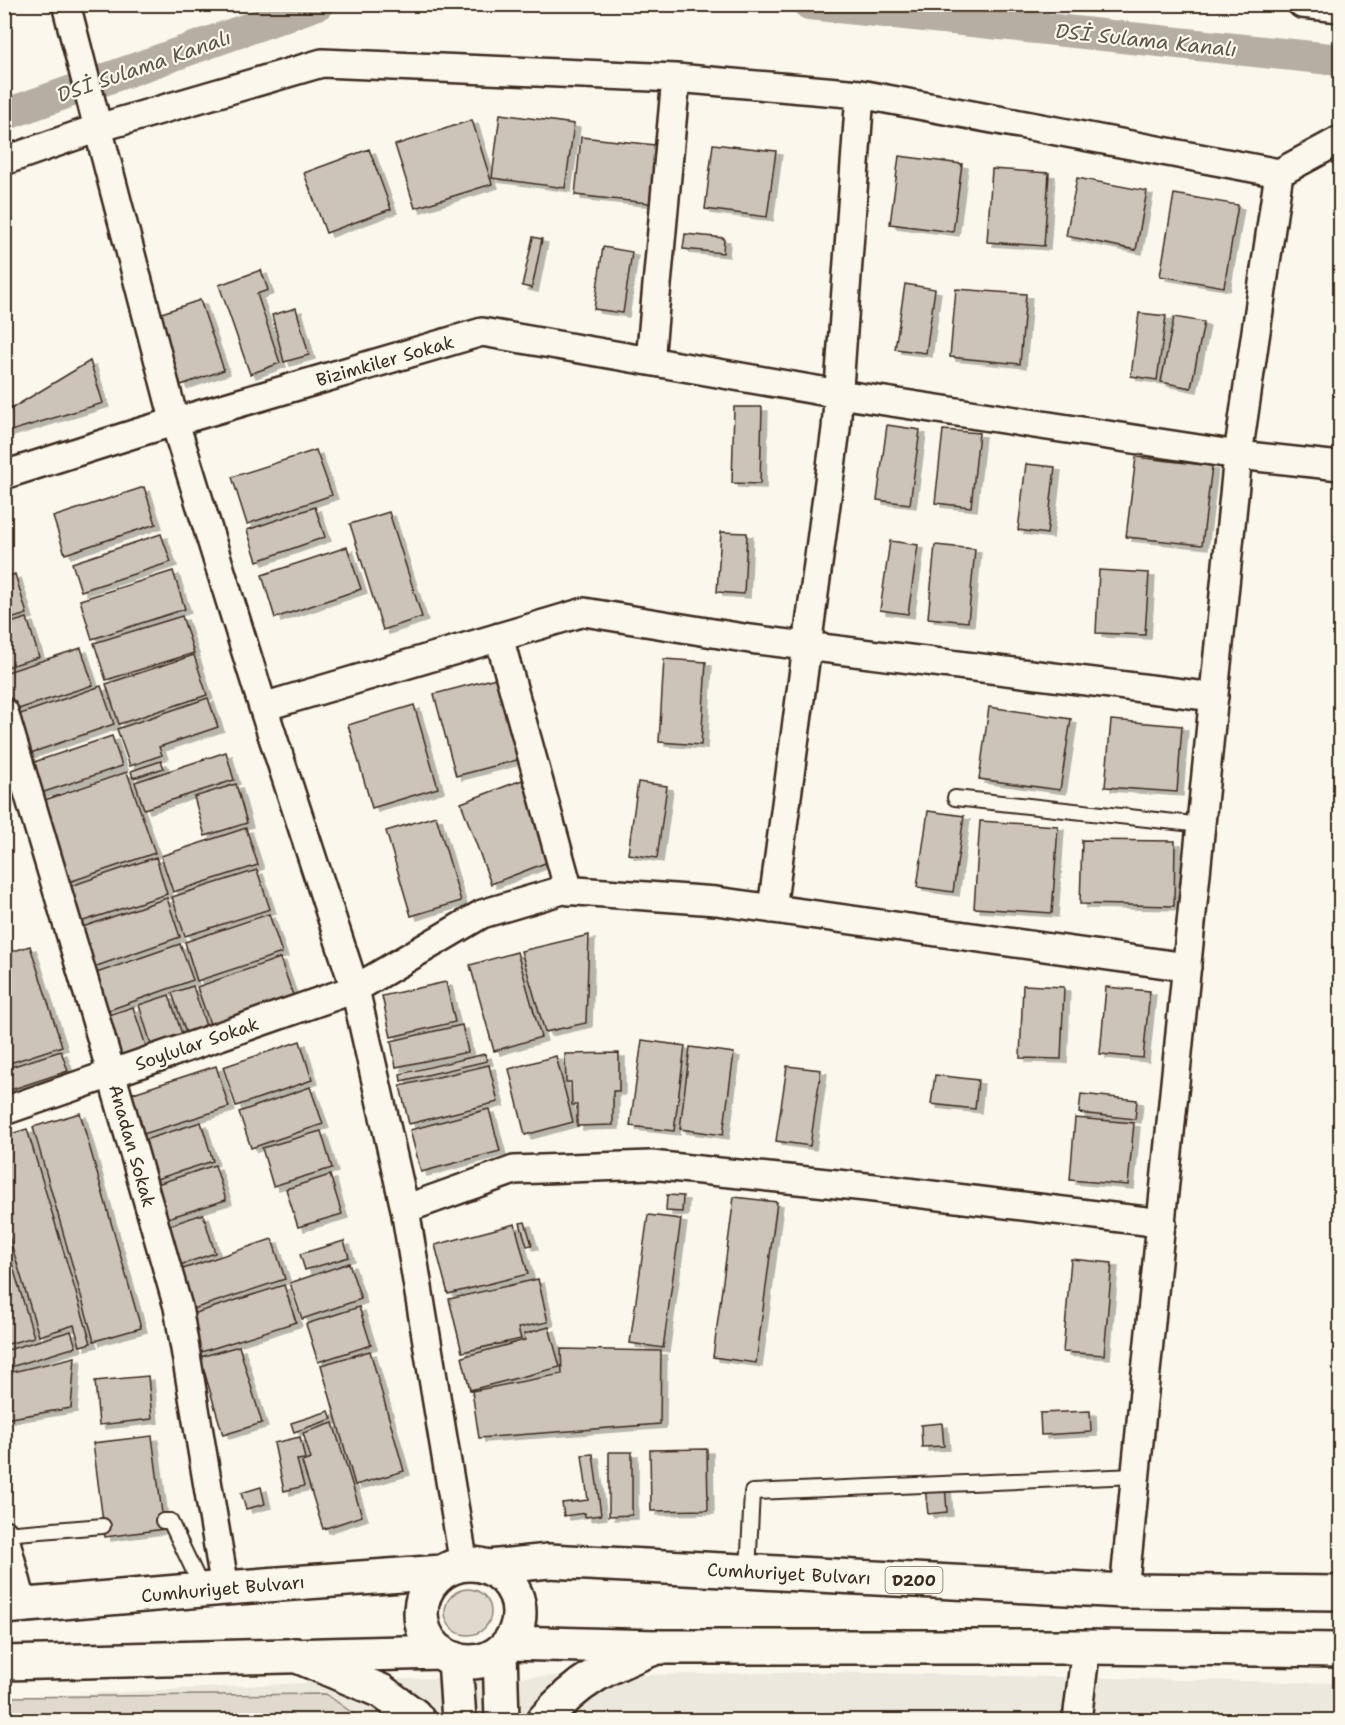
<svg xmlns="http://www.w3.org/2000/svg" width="1345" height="1725" font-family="'Shantell Sans',sans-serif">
	<defs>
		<filter id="shadow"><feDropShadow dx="6" dy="4" stdDeviation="0" flood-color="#0004"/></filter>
	</defs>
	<rect width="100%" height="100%" fill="#fbf7ec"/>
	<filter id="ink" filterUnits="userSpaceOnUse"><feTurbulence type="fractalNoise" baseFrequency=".0167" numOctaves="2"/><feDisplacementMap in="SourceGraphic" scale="12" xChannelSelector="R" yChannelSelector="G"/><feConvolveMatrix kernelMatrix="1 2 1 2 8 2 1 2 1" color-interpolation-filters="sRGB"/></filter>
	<g filter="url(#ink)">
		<path fill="#ede8dd" d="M826 1672 1340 1683V1720H5V1698L384 1679Z"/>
		<path fill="#dfd9ce" stroke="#8d8276" stroke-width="1.5" d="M445 1612a23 23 0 1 1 46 0a23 23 0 1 1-46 0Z
			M326 1694 362 1720H5V1697Z"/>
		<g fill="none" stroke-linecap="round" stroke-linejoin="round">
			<path stroke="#b6aea2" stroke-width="32" d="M809 4 1340 60
				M4 115 318 4"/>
		</g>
		<path fill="#ccc4b9" stroke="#3b2a1e" stroke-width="1.5" filter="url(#shadow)" d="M500 114 574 124 565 188 492 178Z
			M472 120 492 184 415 208 395 145Z
			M581 137 664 146 657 204 575 195Z
			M713 144 776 151 767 217 705 209Z
			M369 149 391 209 326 233 304 173Z
			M899 156 962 164 953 232 890 224Z
			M992 169 1049 173 1044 246 987 242Z
			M1077 178 1147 191 1136 250 1066 236Z
			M1174 194 1238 205 1224 287 1160 276Z
			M685 234 724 238 723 253 683 249Z
			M533 237 542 239 532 288 522 286Z
			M603 247 632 252 623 313 594 309Z
			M261 270 268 290 257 294 280 363 250 374 219 285Z
			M905 284 935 289 926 353 895 349Z
			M956 289 1026 294 1020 364 950 357Z
			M200 300 224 370 181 385 156 315Z
			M296 308 309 355 284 362 272 315Z
			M1139 313 1166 316 1157 380 1131 376Z
			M1174 317 1204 322 1191 388 1161 382Z
			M90 361 103 403 4 433V413Z
			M734 407H762L760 484 732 483Z
			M887 425 920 430 910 504 877 500Z
			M943 430 979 433 971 507 935 503Z
			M316 450 332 495 247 524 232 477Z
			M1136 457 1212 466 1202 545 1126 537Z
			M1026 464 1055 467 1047 534 1018 530Z
			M144 487 156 524 65 554 53 517Z
			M315 507 325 537 257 561 247 530Z
			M389 512 422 617 383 630 350 524Z
			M721 532 747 533 744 594 717 592Z
			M161 534 171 562 81 591 72 563Z
			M890 541 918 545 908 614 880 610Z
			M935 545 975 549 968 622 928 618Z
			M347 547 361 589 275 618 262 575Z
			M1099 570 1149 573 1145 635 1096 633Z
			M173 571 185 609 92 639 80 600Z
			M15 574 27 614 4 621V578Z
			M182 616 194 653 106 680 94 643Z
			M27 618 39 657 4 668V625Z
			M81 648 93 685 9 712 4 699V673Z
			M194 655 207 695 119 724 106 684Z
			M664 659 706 662 701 745 659 742Z
			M500 677 521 759 456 776 434 694Z
			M101 686 114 724 22 756 9 718Z
			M208 698 218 727 159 747 162 755 130 766 117 729Z
			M414 705 438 788 372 808 348 725Z
			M989 707 1071 719 1060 790 979 779Z
			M1111 720 1182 726 1177 792 1105 787Z
			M112 736 122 766 32 796 22 766Z
			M226 752 234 780 144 809 135 782Z
			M161 761 164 768 133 778 131 771Z
			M127 772 155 853 60 885 33 804Z
			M522 780 553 860 491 884 461 803Z
			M638 782 667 786 657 858 628 854Z
			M236 784 247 823 205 836 194 797Z
			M928 811 964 816 953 892 917 887Z
			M436 816 461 901 411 916 386 831Z
			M980 821 1058 826 1052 913 974 908Z
			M246 828 258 865 173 892 161 856Z
			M1082 840 1175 841 1174 906 1080 904Z
			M156 857 167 894 74 924 62 889Z
			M257 870 270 909 185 936 172 897Z
			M167 898 180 937 88 969 74 930Z
			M269 914 282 953 197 981 185 942Z
			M589 935 586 1023 545 1032 521 951Z
			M180 944 193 980 98 1014 85 977Z
			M30 946 62 1046 4 1065V954Z
			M517 952 541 1037 494 1051 470 965Z
			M280 958 293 995 210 1024 197 987Z
			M446 982 455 1022 391 1037 382 996Z
			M1023 985 1064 987 1061 1059 1020 1058Z
			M193 986 206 1026 186 1033 172 993Z
			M1106 987 1150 991 1143 1058 1100 1054Z
			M169 995 182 1034 151 1044 139 1005Z
			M133 1007 146 1046 111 1058 97 1019Z
			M462 1025 468 1052 396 1067 391 1041Z
			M642 1040 685 1046 674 1131 630 1126Z
			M300 1041 312 1080 236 1106 223 1067Z
			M690 1047 734 1053 723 1135 680 1129Z
			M61 1051 68 1071 4 1092V1069Z
			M619 1053V1091H613V1125L577 1126V1105H572L571 1082H566L565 1054Z
			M485 1054 487 1061 401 1081 400 1074Z
			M556 1056 573 1122 525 1135 509 1069Z
			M489 1065 498 1102 409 1124 400 1086Z
			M216 1066 229 1107 134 1137 121 1097Z
			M787 1066 821 1070 810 1146 776 1141Z
			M935 1075 978 1080 975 1109 931 1104Z
			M310 1087 323 1124 251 1148 239 1112Z
			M1081 1094 1137 1100 1135 1119 1079 1113Z
			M489 1109 500 1151 421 1172 410 1130Z
			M80 1113 141 1328 94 1341 33 1127Z
			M1075 1118 1134 1123 1128 1185 1070 1180Z
			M201 1122 213 1161 147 1182 135 1143Z
			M27 1129 91 1343 80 1346 74 1325 39 1336 4 1220V1136Z
			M321 1131 332 1168 273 1186 262 1148Z
			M215 1165 226 1200 158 1221 148 1187Z
			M330 1175 342 1214 298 1227 286 1189Z
			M667 1195 683 1196 682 1212 666 1211Z
			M734 1197 777 1202 756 1363 713 1357Z
			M203 1214 215 1253 174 1267 161 1228Z
			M648 1215 681 1219 663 1348 630 1343Z
			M525 1222 532 1245 527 1246 520 1223Z
			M515 1224 528 1274 448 1294 435 1245Z
			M4 1237 34 1337 4 1345Z
			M272 1239 285 1279 190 1310 177 1271Z
			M344 1241 349 1257 305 1270 300 1254Z
			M1071 1259 1112 1263 1104 1355 1063 1352Z
			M349 1263 361 1299 302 1319 290 1283Z
			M538 1279 548 1322 518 1328 521 1339 462 1352 449 1299Z
			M284 1285 296 1322 198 1353 186 1316Z
			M359 1307 371 1345 318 1362 306 1324Z
			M549 1327 560 1367 470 1390 462 1357 525 1340 524 1334Z
			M71 1331 76 1347 4 1369V1351Z
			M239 1346 262 1423 223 1435 200 1357Z
			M561 1349 661 1351 660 1424 479 1438 472 1391 562 1374Z
			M370 1351 404 1471 355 1485 321 1365Z
			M75 1357 71 1408 4 1419V1374Z
			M148 1376 152 1419 99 1425 95 1381Z
			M329 1411 332 1419 294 1432 291 1423Z
			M1090 1411 1091 1432 1041 1435 1040 1413Z
			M333 1423 362 1516 323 1529 302 1462 311 1459 303 1433Z
			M942 1423 944 1446 922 1447 921 1425Z
			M152 1436 164 1529 105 1537 93 1443Z
			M300 1437 305 1459 297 1460 304 1486 284 1491 274 1443Z
			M707 1449 708 1510 651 1511 650 1450Z
			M609 1452H632V1515L609 1516Z
			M593 1454 601 1515 585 1517V1513L564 1516 562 1503 588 1500 582 1455Z
			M945 1485 947 1512 928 1514 925 1487Z
			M261 1487 265 1504 246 1509 241 1493Z"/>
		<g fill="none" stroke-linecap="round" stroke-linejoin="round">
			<defs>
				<path id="service" d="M955 798 1202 825
					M163 1521H170L202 1588
					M4 1534 103 1526
					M748 1572 752 1492 1136 1476"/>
				<path id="minor" d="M1302 4 1340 8
					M1340 140 1279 173 1238 455 1340 466
					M4 161 98 128 66 4
					M650 361 676 78
					M4 475 140 432 482 332 839 394 1238 455 1124 1591
					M499 637 569 891
					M1214 697 750 639 584 612 263 707 175 423 98 128 322 63 676 78 860 94 1279 173
					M263 707 355 989 405 1209 464 1565
					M4 712 96 1020 178 1307 225 1588
					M772 909 836 429 860 94
					M4 1111 355 989 482 914 563 890 716 901 1187 967
					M405 1209 514 1170 651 1165 866 1187 1162 1223
					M4 1534 23 1606
					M1077 1720 1086 1647"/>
				<path id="secondary" d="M500 1652 502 1720
					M295 1655 381 1691 414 1715 418 1720
					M455 1659 459 1720
					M544 1720C578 1680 609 1665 657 1647"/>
				<path id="primary" d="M421 1613a49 49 0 1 1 98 0a49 49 0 1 1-98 0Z
					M489 1567 549 1561 1124 1591 1340 1593
					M4 1607 225 1588 442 1572
					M509 1643 657 1647H1086L1340 1650
					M4 1663 441 1652"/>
			</defs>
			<use href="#service" stroke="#3b2a1e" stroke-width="18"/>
			<use href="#minor" stroke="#3b2a1e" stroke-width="32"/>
			<use href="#secondary" stroke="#3b2a1e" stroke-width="38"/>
			<use href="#primary" stroke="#3b2a1e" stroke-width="38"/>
			<use href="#service" stroke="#fbf7ec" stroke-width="14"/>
			<use href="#minor" stroke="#fbf7ec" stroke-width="27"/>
			<use href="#secondary" stroke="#fbf7ec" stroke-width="33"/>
			<use href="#primary" stroke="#fbf7ec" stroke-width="33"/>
		</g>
	</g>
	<g text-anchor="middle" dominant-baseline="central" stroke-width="4.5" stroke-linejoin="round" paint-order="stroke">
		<rect fill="#fbf7ec" stroke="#75685c" stroke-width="1.5" x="885.5" y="1567" width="57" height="26" rx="4.5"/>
		<g font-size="16" font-weight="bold" fill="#3b2a1e">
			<text x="914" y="1580">D200</text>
		</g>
		<g font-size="18" fill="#3b2a1e" stroke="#fbf7ec">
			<text transform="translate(385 361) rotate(-16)">Bizimkiler Sokak</text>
			<text transform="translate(197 1044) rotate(-19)">Soylular Sokak</text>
			<text transform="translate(132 1146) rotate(74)">Anadan Sokak</text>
			<text transform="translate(789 1574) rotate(3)">Cumhuriyet Bulvarı</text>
			<text transform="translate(223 1589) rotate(-5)">Cumhuriyet Bulvarı</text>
		</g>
		<g font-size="20" font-style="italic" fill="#605246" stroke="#fbf7ec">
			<text transform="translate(1146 40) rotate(6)">DSİ Sulama Kanalı</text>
			<text transform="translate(144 66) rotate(-19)">DSİ Sulama Kanalı</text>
		</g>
	</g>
	<rect width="1345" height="1725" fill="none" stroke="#fbf7ec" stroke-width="24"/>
	<rect x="12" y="12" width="1321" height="1701" fill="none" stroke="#3b2a1e" stroke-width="2" filter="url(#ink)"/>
</svg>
